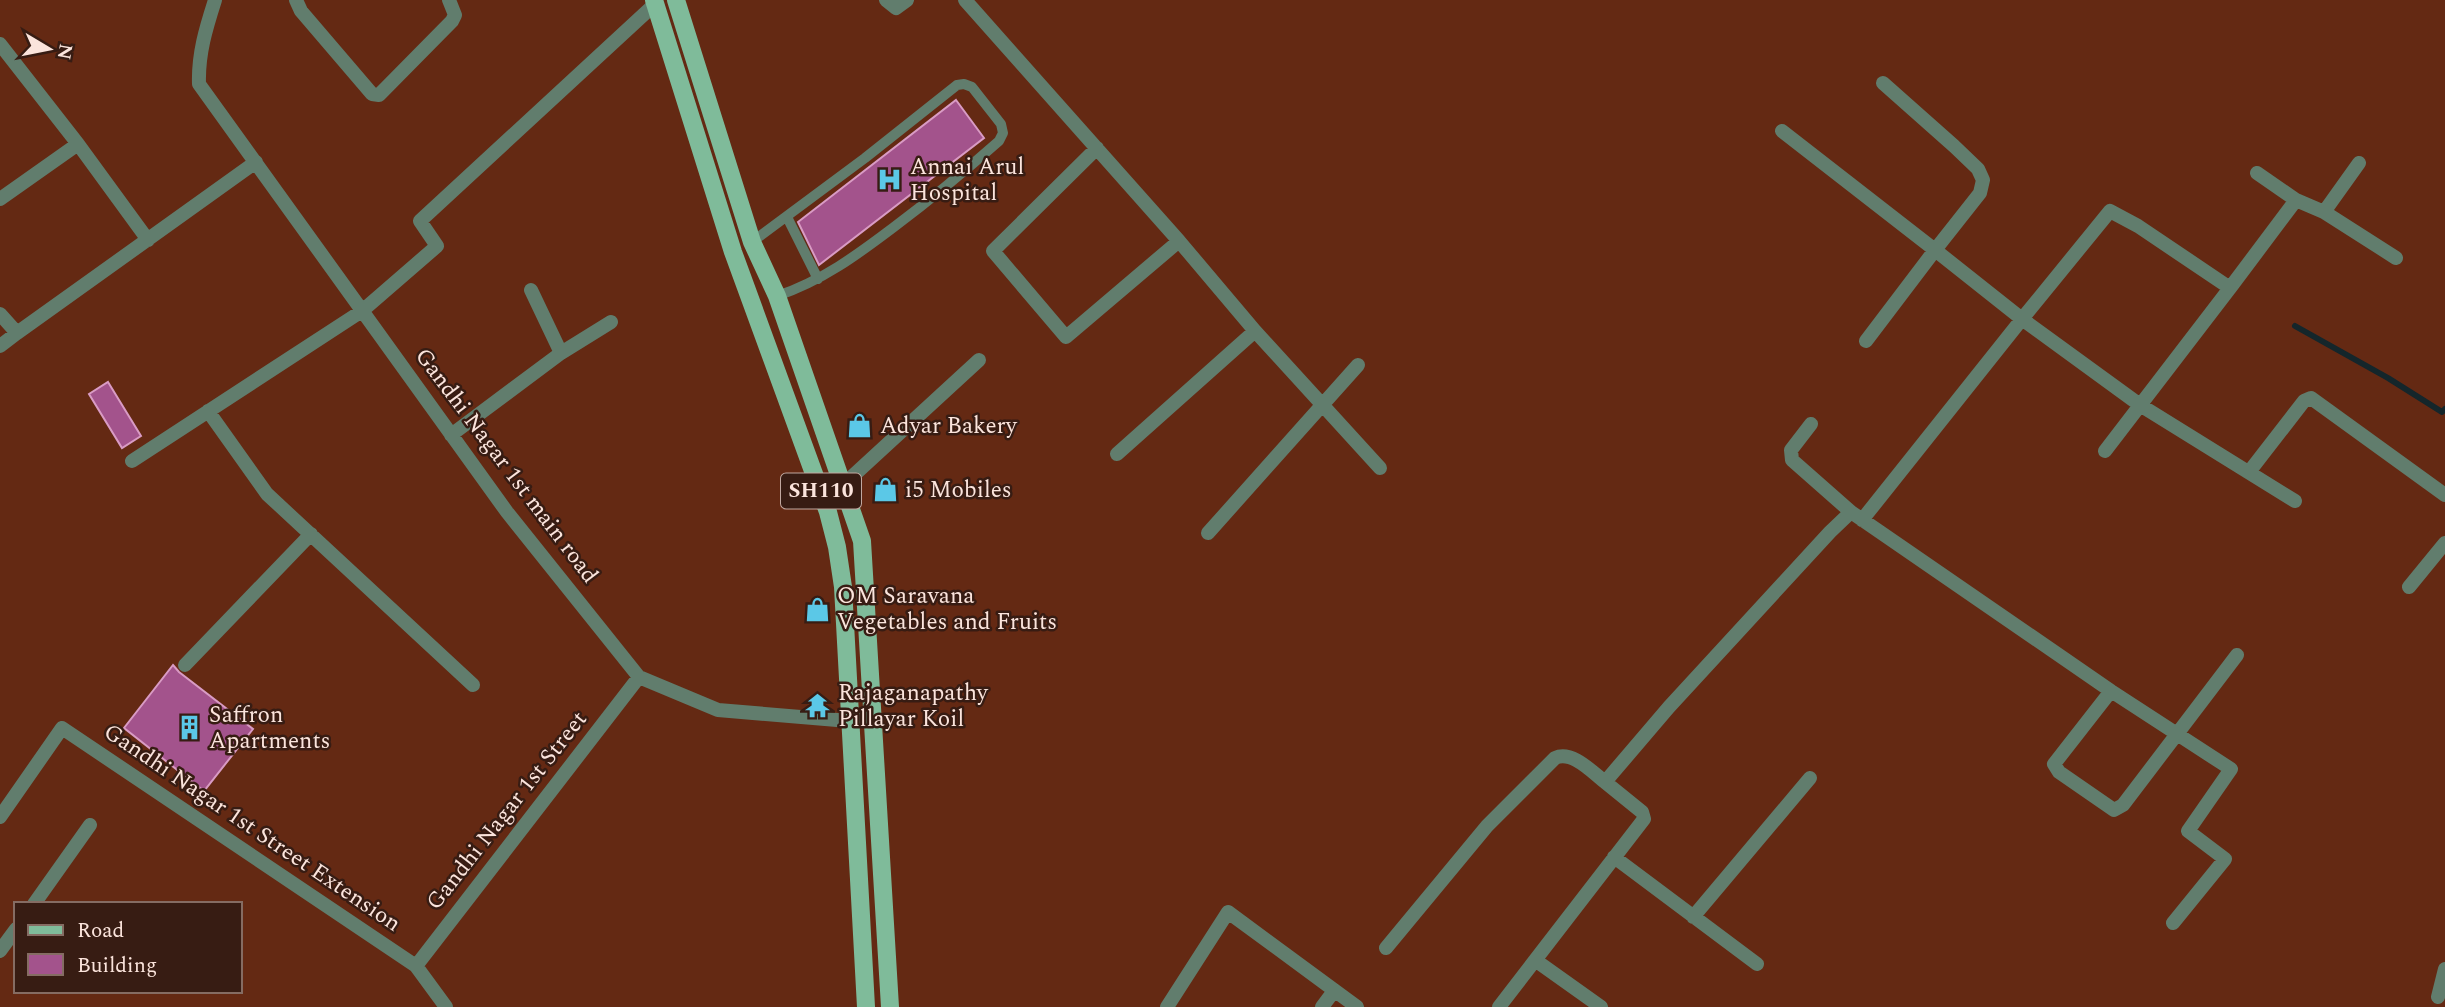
<svg xmlns="http://www.w3.org/2000/svg" width="2445" height="1007" font-family="Spectral,serif">
	<rect width="100%" height="100%" fill="#642913"/>
	<g fill="none" stroke-linecap="round" stroke-linejoin="round">
		<path stroke="#14262b" stroke-width="6" d="M2295 326 2388 378 2442 412 2445 409"/>
	</g>
	<path fill="#a3538c" stroke="#d99bc4" stroke-width="2" d="M956 100 984 138 819 265 798 222Z
		M108 382 141 436 122 448 89 394Z
		M173 665 179 672 253 729 204 791 124 728Z"/>
	<g fill="none" stroke-linecap="round" stroke-linejoin="round">
		<path stroke="#617d6d" stroke-width="10" d="M787 217 818 279
			M752 242 865 158 957 85 964 84 972 87 1001 124 1003 133 999 141C965 171 930 200 894 227 857 255 822 281 777 296"/>
		<path stroke="#617d6d" stroke-width="14" d="M215 0C206 28 198 54 199 84L507 512 639 677 718 710 849 721 873 719
			M296 0 301 11 372 94 379 95 452 21 455 15 449 0
			M886 0 896 8 907 0
			M965 0 1179 241 1255 331 1380 468
			M0 44 78 144 0 199
			M1782 131 1935 250 1980 193 1983 180 1978 169 1954 146 1883 83
			M78 144 148 240
			M1097 148 993 251 1066 337 1179 241
			M2257 173 2296 200
			M2324 212 2359 163
			M0 314 17 333 256 162
			M1866 341 1935 250 2022 319 2110 211 2138 226 2230 288 2296 200 2324 212 2396 258
			M0 346 17 333
			M561 353 611 322
			M208 411 267 494 473 685
			M1811 424 1791 450 1792 460 1851 512 2111 691 2054 764 2059 772 2114 810 2123 805 2237 655
			M451 435 561 353 531 290
			M2105 451 2230 288
			M1117 454 1255 331
			M132 461 362 311 437 246 420 221 655 4
			M2249 472 2304 401 2311 398 2445 495
			M843 485 979 360
			M1862 520 2022 319 2140 405 2295 501
			M1208 533 1358 365
			M2409 587 2445 543
			M185 665 311 534
			M2111 691 2231 769 2188 831 2225 859 2173 923
			M0 817 62 728 416 966 446 1007
			M1614 857 1757 964
			M34 904 90 825
			M1693 917 1810 778
			M1386 948 1487 826 1555 758C1572 750 1592 772 1605 782
			M0 951 16 929
			M1535 960 1601 1007
			M416 966 639 677
			M2438 997 2445 969
			M1167 1007 1228 912 1357 1007
			M1322 1007 1334 991
			M1499 1007 1644 819 1642 812 1605 782 1669 707 1830 532 1851 512"/>
		<path stroke="#7fbb9a" stroke-width="18" d="M654 0 733 252 828 512 837 547 843 587 866 1007
			M676 0 752 242 777 296 862 541 890 1007"/>
	</g>
	<defs>
		<symbol id="hospital-bare" viewBox="-9 -9 18 18"><path d="M-5-5h3v3.5h4V-5h3V5h-3V1.5h-4V5h-3Z" fill="#5bc8e7" stroke="#371c13" stroke-width="2.5" paint-order="stroke"/></symbol>
		<symbol id="shop-bare" viewBox="-9 -9 18 18"><path d="M-5-2.5h2.3a2.7 3.5 0 0 1 5.4 0H5L5.5 6h-11ZM-1.5-2.5h3a1.5 2.3 0 0 0-3 0Z" fill="#5bc8e7" stroke="#371c13" stroke-width="2.5" paint-order="stroke"/></symbol>
		<symbol id="temple-bare" viewBox="-9 -9 18 18"><path d="M0-6L5-2H3V0L6.5 2.5H4V6H1.5V3h-3V6H-4V2.5H-6.5L-3 0V-2H-5Z" fill="#5bc8e7" stroke="#371c13" stroke-width="2.5" paint-order="stroke"/></symbol>
		<symbol id="building-bare" viewBox="-9 -9 18 18"><path d="M-4-6H4V6H1V3H-1V6H-4ZM-2.5-4.3h1.7v1.8h-1.7ZM.8-4.3h1.7v1.8H.8ZM-2.5-1h1.7V.8h-1.7ZM.8-1h1.7V.8H.8Z" fill="#5bc8e7" stroke="#371c13" stroke-width="2.5" paint-order="stroke"/></symbol>
	</defs>
	<g fill-rule="evenodd">
		<use href="#hospital-bare" x="872" y="162" width="35" height="35"/>
		<use href="#shop-bare" x="842" y="408" width="35" height="35"/>
		<use href="#shop-bare" x="868" y="472" width="35" height="35"/>
		<use href="#shop-bare" x="800" y="592" width="35" height="35"/>
		<use href="#temple-bare" x="800" y="688" width="35" height="35"/>
		<use href="#building-bare" x="172" y="710" width="35" height="35"/>
	</g>
	<g text-anchor="middle" dominant-baseline="central" stroke-width="5" stroke-linejoin="round" paint-order="stroke">
		<rect fill="#371c13" stroke="#c0a8a0" stroke-width="2" x="781" y="473.5" width="80" height="35" rx="5"/>
		<g font-size="21" font-weight="bold" fill="#fbe4dc">
			<text x="821" y="491">SH110</text>
		</g>
		<g font-size="23" fill="#fbe4dc" stroke="#371c13" text-anchor="start">
			<text x="910" y="167">Annai Arul<tspan x="910" dy="26">Hospital</tspan></text>
			<text x="880" y="426">Adyar Bakery</text>
			<text x="905" y="490">i5 Mobiles</text>
			<text x="837" y="596">OM Saravana<tspan x="837" dy="26">Vegetables and Fruits</tspan></text>
			<text x="838" y="693">Rajaganapathy<tspan x="838" dy="26">Pillayar Koil</tspan></text>
			<text x="209" y="715">Saffron<tspan x="209" dy="26">Apartments</tspan></text>
		</g>
		<g font-size="23" fill="#fbe4dc" stroke="#371c13">
			<text transform="translate(506 466) rotate(53)">Gandhi Nagar 1st main road</text>
			<text transform="translate(507 811) rotate(-52)">Gandhi Nagar 1st Street</text>
			<text transform="translate(252 828) rotate(34)">Gandhi Nagar 1st Street Extension</text>
		</g>
	</g>
	<rect x="14" y="902" width="228" height="91" fill="#371c13" stroke="#856c63" stroke-width="2"/>
	<rect x="28" y="925" width="35" height="10" fill="#7fbb9a" stroke="#856c63" stroke-width="2"/>
	<text x="77" y="937" font-size="21" fill="#fbe4dc">Road</text>
	<rect x="28" y="954" width="35" height="21" fill="#a3538c" stroke="#856c63" stroke-width="2"/>
	<text x="77" y="972" font-size="21" fill="#fbe4dc">Building</text>
	<g transform="translate(49 49) rotate(100)" stroke="#371c13" stroke-width="5" paint-order="stroke">
	<path d="M0-5L12 26L0 18L-12 26Z" fill="#fbe4dc"/>
	<text y="-10" font-size="19" font-weight="bold" text-anchor="middle" fill="#fbe4dc">N</text>
	</g>
</svg>
